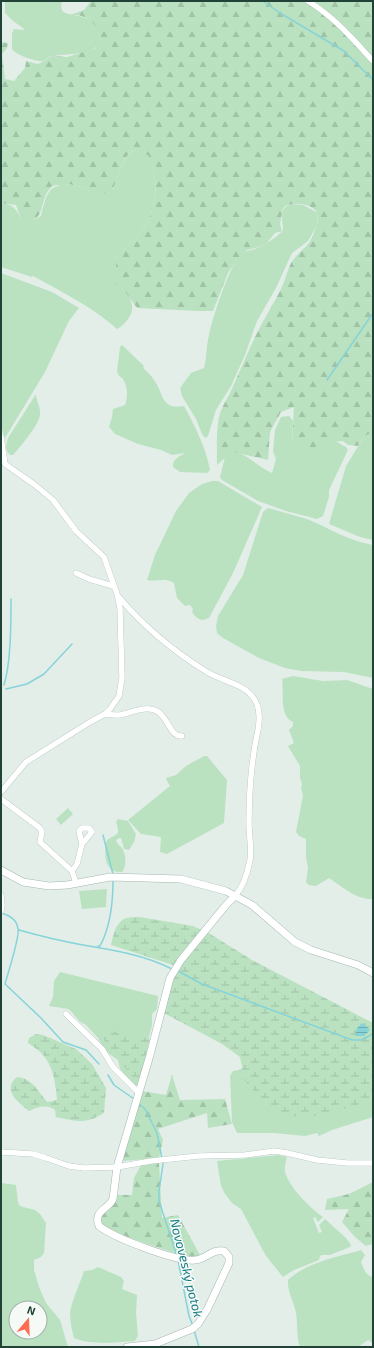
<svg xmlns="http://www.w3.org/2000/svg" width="374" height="1348" font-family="'Exo 2',sans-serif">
	<defs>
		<pattern id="forest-firs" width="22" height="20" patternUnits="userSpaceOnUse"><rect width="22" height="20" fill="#bae2c1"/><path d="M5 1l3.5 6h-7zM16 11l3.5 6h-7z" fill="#a0c3a6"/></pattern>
		<pattern id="wetland-marsh" width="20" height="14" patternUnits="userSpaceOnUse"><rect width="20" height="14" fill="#bae2c1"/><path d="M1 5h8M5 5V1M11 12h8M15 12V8" fill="none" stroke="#a0c3a6"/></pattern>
		<pattern id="water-rules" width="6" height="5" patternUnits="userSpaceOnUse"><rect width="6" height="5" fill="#86d3d8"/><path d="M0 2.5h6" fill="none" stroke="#6dadb0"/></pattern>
	</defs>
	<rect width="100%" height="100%" fill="#e3eee9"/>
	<path fill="#bae2c1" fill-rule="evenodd" d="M5 1H62C61 4 61 8 62 10 66 19 100 10 101 38 101 55 65 54 53 56 48 56 45 62 39 61 32 60 16 55 12 49V33L14 29 24 30V29L12 20 5 13Z
		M133 150 148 154C161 181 157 213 138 236 131 244 123 251 116 258V284C126 292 137 302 130 316 127 321 123 326 117 329 92 307 64 293 35 277L32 276V277L1 267V203C12 204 17 209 21 219L34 220 41 216C44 205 47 181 64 187L69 184 85 188 113 189C118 176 122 159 133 150Z
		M291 204 303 205 318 213 317 225 308 241 292 253 276 288 257 321 245 355 231 386 216 410 208 436 205 438 202 434 196 419 182 396 180 388 191 373 204 368C207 357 206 346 209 335 213 316 229 267 241 254 245 250 250 251 255 249 263 246 278 237 283 230 283 219 278 209 291 204Z
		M1 273 52 292 79 308 69 321 45 372 5 438 4 436 1 426Z
		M122 345 144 366 143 368C147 372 151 375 154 380 164 393 160 410 184 406 195 426 206 448 210 470L207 473 180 472 173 467C173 458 179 457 185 453L172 455 161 450 138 444 115 434 109 427 112 417 113 409 125 405C128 397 128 387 123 379 120 376 118 376 117 371L120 347Z
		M36 394C36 401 41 407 40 415 39 425 20 447 13 455H10C4 450 6 445 8 438Z
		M289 416 293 421 292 442 322 445 329 441 337 442 346 447 348 450 329 490V497L323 516 317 519 286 511 258 501 222 480 220 477 225 457 228 452C245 450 257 467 272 473L276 459 273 452 275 430 281 417Z
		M370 433 373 434V540L360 537 329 524 346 466 365 435Z
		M212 481H218L250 500 262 507 233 573 209 618C201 622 197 619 192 612L193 609 190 605 185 606 177 598 174 583C163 576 158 583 147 580L155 555 176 511 189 493 202 484Z
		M268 508C281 512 294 515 307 519 329 528 349 541 373 545V678L344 672 301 671 285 668 259 658 223 638 217 633 216 626 218 616 243 575 263 512Z
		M293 676 323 681 347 680 373 689V899C356 900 343 887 329 878L316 886 309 885 306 882 308 868 306 857V839L299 836 296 832 303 795 301 788 302 784 300 778V766L288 746 294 743 289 730 293 726V722C279 716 284 692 282 679Z
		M204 756H207L227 780 224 823 167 854 160 852 161 837 141 834 128 820 170 786 166 779V778L176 775 186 766Z
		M68 808 73 814 61 825 56 819Z
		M118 819 128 821 136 834 134 842 129 850 124 849 121 838H119L116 840C117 844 119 845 122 848 126 854 127 866 122 872 119 872 115 872 112 870 104 864 104 849 107 840 116 833 121 837 116 822Z
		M107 889 106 907 82 909 79 891Z
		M60 972 158 996 157 1009 152 1014V1025L136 1088 120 1069 118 1060 108 1053 102 1046 98 1038 86 1025 79 1021 72 1012 68 1009 49 1006 53 997 54 981Z
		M245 1066 373 1071V1117L332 1130 319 1136 317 1133 305 1136 274 1133H237L232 1122 230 1076 233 1071 239 1070Z
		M279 1155 287 1157C286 1161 284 1168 285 1172 289 1187 310 1208 323 1217L318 1222 315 1217 313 1218 319 1233 322 1232 319 1225 325 1219 346 1238 351 1245 350 1247 330 1255H322L320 1256 319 1260 294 1270 283 1277 266 1256 241 1209 232 1203 225 1194 221 1186 217 1161Z
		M2 1183 16 1185 18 1202 19 1205 23 1207 35 1210 40 1214 46 1223 44 1253 41 1257 34 1260V1270L39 1287 46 1303 60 1320 68 1347H3L1 1345ZM16 1308H40V1332H16Z
		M361 1250 365 1255 361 1262C364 1269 365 1275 373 1277V1345L371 1342 368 1340 358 1347H300C296 1336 298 1325 296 1313 294 1302 287 1292 288 1280 307 1262 337 1257 361 1250Z
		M98 1267 121 1277 124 1281 122 1289 137 1295 136 1313 138 1336 135 1341C115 1342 93 1346 74 1338 72 1330 70 1322 70 1313 72 1299 80 1284 84 1271L92 1270Z"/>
	<path fill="url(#forest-firs)" d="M91 1H373V434C365 432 362 440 358 446L348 445 343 441C329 443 326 439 317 452L302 450 292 442 294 407 281 412 270 432 268 460 233 452H228L225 458 217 465C217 449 216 433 219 417 222 405 230 395 234 384 241 368 248 352 255 337 263 320 273 305 281 289 285 281 287 271 291 263 296 255 303 250 309 243 312 239 318 223 318 218 320 204 292 200 284 207 282 210 281 220 280 224L282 231 275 233 266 244 256 248 247 250 240 256 228 273 213 311H198L137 308 126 293 116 284V258C123 251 131 244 138 236 157 213 161 181 148 155L133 150C119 161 119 180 110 194L69 184 64 188 57 185 52 186C49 190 46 193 45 197 40 211 41 225 21 219L16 205 1 203V42L8 43 7 48 2 54 5 79 14 81 25 68 26 61 38 64 52 56 67 57 96 48 101 38C97 22 87 14 70 15L84 10Z
		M172 1075 180 1100 225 1099 232 1124 208 1128 207 1113 158 1129 163 1140 159 1158 122 1161 141 1091 166 1095Z
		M159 1163 162 1218 178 1215 200 1255 190 1258 111 1232 100 1225V1216L116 1195H132L134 1178 141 1165Z
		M373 1182V1244L366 1246 355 1237 342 1222 349 1209 325 1210 327 1199 349 1194Z"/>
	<path fill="url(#wetland-marsh)" d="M140 917 193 926 207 932 252 960 373 1023V1095L369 1099 356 1106 307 1118 290 1116 270 1108 245 1081 240 1057 222 1044 162 1012 169 989 176 974 173 965 111 945C113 936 115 924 124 919 128 917 136 917 140 917Z
		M94 1027 150 1039 138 1084Z
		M36 1034 43 1035 76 1049 92 1064 106 1088 104 1113C85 1125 77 1121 56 1117L55 1110C46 1104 38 1107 29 1111 19 1103 1 1090 17 1077 32 1078 39 1092 47 1102L57 1100C56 1085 53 1066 43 1055 39 1050 32 1046 28 1043L29 1038Z"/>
	<path fill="url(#water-rules)" d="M362 1023 366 1026 370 1030 364 1036H355L357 1028Z"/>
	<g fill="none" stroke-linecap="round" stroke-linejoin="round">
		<path stroke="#86d3d8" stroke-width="1.5" d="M263 1 280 13 344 51 373 80
			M327 380 373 313
			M4 685C11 662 11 624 11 599
			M6 689 27 684 44 674 72 644
			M103 835 113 874
			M1 913C9 915 17 920 18 929 20 936 8 973 5 984L41 1018 63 1042 86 1050 99 1064
			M19 930C40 936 61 941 83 945 113 950 145 955 172 969
			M98 946H100C111 926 113 902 113 880
			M178 971 202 984 352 1040H361L373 1034
			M108 1075 114 1085 134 1099
			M138 1103 145 1109 157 1133 163 1164 159 1191V1201L177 1256
			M178 1260 189 1316 193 1326
			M194 1330 199 1347"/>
		<defs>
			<path id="minor" d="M308 1C335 18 352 38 373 61
				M1 437 5 464 35 485 53 500 76 531 104 557 117 594 120 608 122 678 119 696 110 709 105 714 90 722 26 762 1 792
				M76 573 89 579 113 586
				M118 596C143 626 173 651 207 672 220 680 243 684 252 696 260 705 260 719 258 730 251 761 249 792 249 824 249 835 252 849 250 860 248 871 243 887 235 896
				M105 714C110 715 115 715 120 715 131 713 146 705 157 711 168 717 170 737 182 736
				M1 799 40 828 42 832 40 842 72 871 76 883
				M72 871 77 864 82 844 92 832 89 828H82L79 831 82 844
				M1 895 2 905 1 911
				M66 1014 102 1049 113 1067 139 1093
				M1 1152 33 1154 46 1158 69 1166 84 1168 117 1167 151 1161 199 1156 245 1155 274 1151 287 1153 317 1160 347 1163H373"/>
			<path id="tertiary" d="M1 870 23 882 49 886 67 885 110 877 181 879 226 891 252 905 295 942 311 950 358 965 373 973
				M127 1347 155 1344 192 1329 198 1324 208 1308 229 1263V1257L224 1251C211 1249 207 1259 195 1260 177 1262 114 1238 99 1226 93 1210 108 1210 113 1199L117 1167 150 1055 170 978 181 960 226 905 235 896"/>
		</defs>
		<use href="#minor" stroke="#a5b7b0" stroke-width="6"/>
		<use href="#tertiary" stroke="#a5b7b0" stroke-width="8"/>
		<use href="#minor" stroke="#fff" stroke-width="5.5"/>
		<use href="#tertiary" stroke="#fff" stroke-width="7"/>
	</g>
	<g text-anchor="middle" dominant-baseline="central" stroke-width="3" stroke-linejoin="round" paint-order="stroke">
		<g font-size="13" font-style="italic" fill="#147c85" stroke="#f5faf7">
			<text transform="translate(187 1268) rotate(76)">Novoveský potok</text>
		</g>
	</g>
	<rect width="374" height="1348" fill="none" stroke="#214236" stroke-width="4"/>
	<g transform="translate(28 1320) rotate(19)"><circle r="19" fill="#f5faf7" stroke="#a0b0aa"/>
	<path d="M0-3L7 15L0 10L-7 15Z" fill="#ff6c51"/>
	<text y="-6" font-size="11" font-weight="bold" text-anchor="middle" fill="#214236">N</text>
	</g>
</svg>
